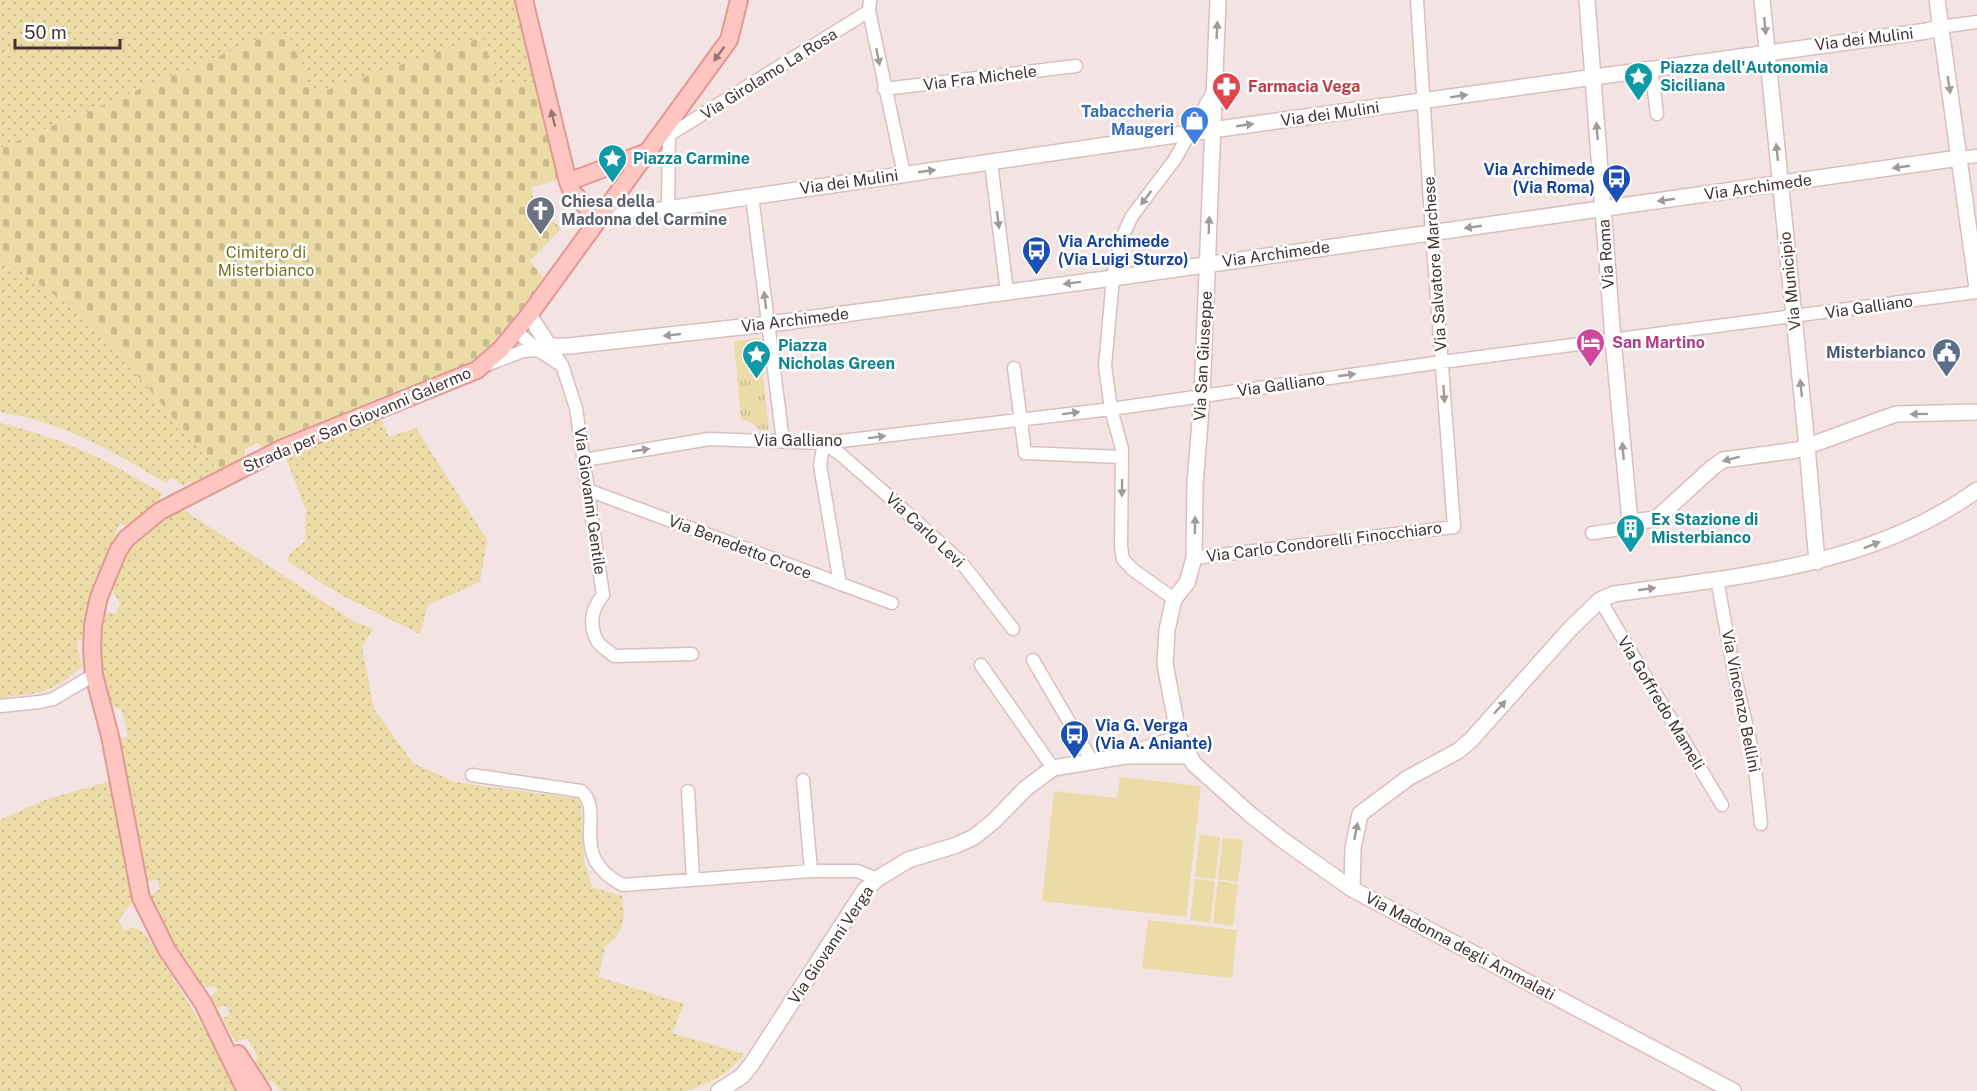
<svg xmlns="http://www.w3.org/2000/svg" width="1977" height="1091" font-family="'Public Sans',sans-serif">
	<defs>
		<pattern id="grass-dots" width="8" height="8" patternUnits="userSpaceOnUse" patternTransform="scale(1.5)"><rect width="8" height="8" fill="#ebdba7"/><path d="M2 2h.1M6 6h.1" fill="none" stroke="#cbbc90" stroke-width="1.8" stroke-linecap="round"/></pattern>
		<pattern id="cemetery-stones" width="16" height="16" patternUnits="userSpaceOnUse" patternTransform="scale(1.5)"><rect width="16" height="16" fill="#ebdba7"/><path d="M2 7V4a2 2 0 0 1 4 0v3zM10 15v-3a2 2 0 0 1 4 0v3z" fill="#cbbc90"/></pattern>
		<pattern id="park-tufts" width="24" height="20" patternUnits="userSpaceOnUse" patternTransform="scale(1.5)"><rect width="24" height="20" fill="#ebdba7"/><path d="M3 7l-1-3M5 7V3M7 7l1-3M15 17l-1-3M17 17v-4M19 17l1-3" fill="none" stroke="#cbbc90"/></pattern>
	</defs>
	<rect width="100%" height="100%" fill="#f3e3e2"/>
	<path fill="url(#grass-dots)" d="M0 0H516L535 81 491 85 486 72 494 68 482 37 312 96 291 40 273 33 0 148Z
		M0 257 90 320 218 470 192 485 189 481 183 486 172 478 166 483C115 452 60 421 0 412Z
		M381 419 389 437 416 428 487 540 480 582 428 605 420 634 343 596 287 561 289 555 305 541 306 510 286 458Z
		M0 423C65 439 106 459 163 494L154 506 126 526 121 524 115 532 117 539 98 576 89 605 86 638 77 641 80 660 83 666C50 694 42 693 0 698Z
		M179 507 351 620 373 629 362 647 374 709 413 763 454 782 581 799 584 860 592 887 622 896C625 917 626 933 605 946L599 977 684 1004 672 1033 744 1054C729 1074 710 1083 686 1091H280L274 1082 260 1079 252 1065 258 1057 248 1039 235 1041 222 1018 230 1015 227 1006 216 1008 209 998 217 991 215 986 202 987 153 910 149 896 160 889 157 880 144 882 117 739 128 737 122 710 110 705C103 675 98 644 102 612L116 613 120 604 112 589C128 542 140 534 179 507Z
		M110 781 132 902 119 920 123 930C138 925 140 929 150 941L215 1046 237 1091H0V820L45 800Z"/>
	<path fill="url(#cemetery-stones)" d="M273 33 291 39 312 95 482 37 494 69 487 72 491 85 535 81 560 180 531 187 534 202 561 229 530 261 545 280C520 315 501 347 462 368L263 449 258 443 245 449V456L218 470 90 320 0 257V148Z"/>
	<path fill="url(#park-tufts)" d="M759 338 769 430 757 429 753 423 741 419 734 341Z"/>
	<path fill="#ebdba7" d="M1120 777 1201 786 1186 917 1042 901 1054 791 1117 798Z
		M1200 835 1220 837 1215 879 1195 877Z
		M1223 838 1243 840 1238 882 1218 879Z
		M1195 879 1215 881 1210 923 1190 920Z
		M1218 881 1238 884 1233 926 1213 923Z
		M1148 920 1237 930 1232 978 1142 968Z"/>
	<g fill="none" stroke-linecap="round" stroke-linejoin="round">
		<defs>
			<path id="minor" d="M870 0 869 11 904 174
				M1940 27 1977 22
				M1651 68 1657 114
				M884 89 1076 66
				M669 135 869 11
				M661 136 669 135 668 208
				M1959 158 1977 156
				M991 162 1007 292
				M752 196 783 441
				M516 331 538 350
				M549 346 562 365 576 408 603 595C592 608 589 623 596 639 599 646 609 651 614 656L692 654
				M489 364 523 351 538 350 558 363
				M1014 368 1025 453 1122 457
				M584 460 709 439 824 443 1111 409 1442 362 1977 292
				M588 490 892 603
				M1592 533 1621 529 1630 522
				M1194 558 1454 527 1432 233 1417 0
				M1717 579 1733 667 1754 759 1761 824
				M840 584 820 465 824 443 840 454 886 494 961 562 1013 629
				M1174 599 1132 569 1123 559 1121 547 1122 449 1111 409 1105 366 1113 278 1120 242 1132 216 1175 159 1213 92
				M1600 600 1722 805
				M1033 660 1092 761
				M981 665 1053 768
				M0 706 40 702 53 699 94 675
				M472 775 581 791C607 812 565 855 623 885L811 871H857L877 879
				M803 780 811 871
				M688 791 693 879"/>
			<path id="tertiary" d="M1218 0 1202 396 1195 484 1194 558 1187 583 1174 599 1167 630 1165 664 1179 738 1194 764 1251 815 1284 841 1352 889 1733 1091
				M1587 0 1613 339 1630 522 1656 519 1713 467 1723 460 1797 450 1896 414 1977 412
				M1762 0 1807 446 1817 562
				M1937 0 1977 288
				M598 219 1190 133 1927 31 1940 27
				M529 315 549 346H569L769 324 1113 278 1959 158
				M1136 752 1179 738
				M1352 889 1353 848 1360 814 1408 778 1458 751 1471 740 1570 629 1600 600 1614 594C1739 576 1871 567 1977 490
				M719 1091 742 1076 751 1065 864 891 877 879 908 860 957 845 974 837 994 821 1025 789 1053 768 1125 756H1188"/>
			<path id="secondary" d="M524 0 568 182 572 192 598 219
				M568 182 647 152
				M238 1054 262 1091
				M246 1091 203 1003 167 950 141 898 110 736 94 675 92 650 93 625 99 597 118 551 126 539 160 511 283 448 477 370 501 349 529 315 729 40 739 0"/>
		</defs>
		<use href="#minor" stroke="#dabfbf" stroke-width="15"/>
		<use href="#tertiary" stroke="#dabfbf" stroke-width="18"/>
		<use href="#secondary" stroke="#e09994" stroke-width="20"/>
		<use href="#minor" stroke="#fff" stroke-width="12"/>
		<use href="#tertiary" stroke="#fff" stroke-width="15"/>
		<use href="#secondary" stroke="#ffc5c0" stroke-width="16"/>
	</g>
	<defs><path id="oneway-solid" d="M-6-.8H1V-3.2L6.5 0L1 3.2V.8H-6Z" transform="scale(1.5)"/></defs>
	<g fill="#a2999a">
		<use href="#oneway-solid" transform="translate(1765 26) rotate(84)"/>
		<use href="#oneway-solid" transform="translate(1217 30) rotate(-87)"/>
		<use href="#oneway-solid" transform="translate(878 57) rotate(79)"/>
		<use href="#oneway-solid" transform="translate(1949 85) rotate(82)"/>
		<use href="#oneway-solid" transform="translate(1459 96) rotate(-9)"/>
		<use href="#oneway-solid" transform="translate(1245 125) rotate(-8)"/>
		<use href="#oneway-solid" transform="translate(1597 131) rotate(-95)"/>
		<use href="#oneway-solid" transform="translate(1777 152) rotate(-96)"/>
		<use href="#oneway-solid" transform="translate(1901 167) rotate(172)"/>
		<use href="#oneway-solid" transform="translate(927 171) rotate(-8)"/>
		<use href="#oneway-solid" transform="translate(1146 198) rotate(127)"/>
		<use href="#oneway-solid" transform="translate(1666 200) rotate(172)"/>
		<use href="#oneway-solid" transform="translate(998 220) rotate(83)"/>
		<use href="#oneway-solid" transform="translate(1209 225) rotate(-88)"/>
		<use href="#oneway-solid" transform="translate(1473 227) rotate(172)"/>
		<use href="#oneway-solid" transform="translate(1072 283) rotate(173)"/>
		<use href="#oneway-solid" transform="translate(765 300) rotate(-97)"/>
		<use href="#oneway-solid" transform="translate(672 335) rotate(174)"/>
		<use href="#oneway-solid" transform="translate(1347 375) rotate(-8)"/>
		<use href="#oneway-solid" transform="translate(1801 388) rotate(-96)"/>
		<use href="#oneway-solid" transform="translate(1444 394) rotate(86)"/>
		<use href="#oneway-solid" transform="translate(1071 413) rotate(-7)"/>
		<use href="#oneway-solid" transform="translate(1919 414) rotate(179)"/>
		<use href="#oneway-solid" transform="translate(877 437) rotate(-7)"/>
		<use href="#oneway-solid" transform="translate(641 450) rotate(-9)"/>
		<use href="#oneway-solid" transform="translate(1623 451) rotate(-95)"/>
		<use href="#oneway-solid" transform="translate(1731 459) rotate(165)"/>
		<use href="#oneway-solid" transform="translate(1122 488) rotate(91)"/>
		<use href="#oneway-solid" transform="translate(1195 525) rotate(-89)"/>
		<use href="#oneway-solid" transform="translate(1872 545) rotate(-22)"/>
		<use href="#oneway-solid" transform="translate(1647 589) rotate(-8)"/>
		<use href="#oneway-solid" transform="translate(1500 707) rotate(-48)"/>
		<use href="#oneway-solid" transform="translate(1356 831) rotate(-79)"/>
	</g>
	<g fill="#997573">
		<use href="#oneway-solid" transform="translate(719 54) rotate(126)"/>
		<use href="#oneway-solid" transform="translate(553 118) rotate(-104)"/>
	</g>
	<defs>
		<symbol id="sight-pin" viewBox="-11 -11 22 30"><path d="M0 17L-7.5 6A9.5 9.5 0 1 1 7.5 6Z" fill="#0f9aa8" stroke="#fff"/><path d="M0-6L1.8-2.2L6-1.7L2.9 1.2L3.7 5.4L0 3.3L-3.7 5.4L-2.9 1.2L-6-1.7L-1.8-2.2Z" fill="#fff"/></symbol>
		<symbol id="pharmacy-pin" viewBox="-11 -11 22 30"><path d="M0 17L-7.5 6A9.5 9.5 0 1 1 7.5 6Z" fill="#e0444e" stroke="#fff"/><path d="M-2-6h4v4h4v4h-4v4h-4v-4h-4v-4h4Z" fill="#fff"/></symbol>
		<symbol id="shop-pin" viewBox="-11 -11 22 30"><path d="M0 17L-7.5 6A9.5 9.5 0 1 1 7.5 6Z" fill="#3f7fe0" stroke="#fff"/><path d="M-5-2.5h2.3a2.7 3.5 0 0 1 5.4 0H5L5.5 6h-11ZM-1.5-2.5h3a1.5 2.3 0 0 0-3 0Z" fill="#fff"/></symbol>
		<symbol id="bus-pin" viewBox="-11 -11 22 30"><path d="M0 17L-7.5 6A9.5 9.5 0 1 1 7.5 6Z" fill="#1a4fb4" stroke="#fff"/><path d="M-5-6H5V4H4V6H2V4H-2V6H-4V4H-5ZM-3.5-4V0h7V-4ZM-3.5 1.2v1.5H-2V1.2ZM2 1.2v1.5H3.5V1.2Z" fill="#fff"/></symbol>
		<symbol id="church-pin" viewBox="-11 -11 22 30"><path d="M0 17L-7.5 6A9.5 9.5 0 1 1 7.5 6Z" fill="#6b7280" stroke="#fff"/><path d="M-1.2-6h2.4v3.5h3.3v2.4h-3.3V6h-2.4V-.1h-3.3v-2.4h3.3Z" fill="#fff"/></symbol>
		<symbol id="hotel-pin" viewBox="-11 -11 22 30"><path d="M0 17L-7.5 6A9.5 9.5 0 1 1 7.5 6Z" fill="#d1479c" stroke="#fff"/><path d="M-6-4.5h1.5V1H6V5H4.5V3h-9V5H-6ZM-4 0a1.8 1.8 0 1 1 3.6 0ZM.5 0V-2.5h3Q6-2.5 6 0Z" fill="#fff"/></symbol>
		<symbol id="civic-pin" viewBox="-11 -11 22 30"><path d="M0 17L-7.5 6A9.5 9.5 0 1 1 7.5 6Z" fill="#5c6f8a" stroke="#fff"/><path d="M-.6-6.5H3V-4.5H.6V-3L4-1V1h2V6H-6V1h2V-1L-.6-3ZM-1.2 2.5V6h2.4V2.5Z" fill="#fff"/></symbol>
		<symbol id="building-pin" viewBox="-11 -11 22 30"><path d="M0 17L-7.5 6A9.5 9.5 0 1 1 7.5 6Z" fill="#0f9aa8" stroke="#fff"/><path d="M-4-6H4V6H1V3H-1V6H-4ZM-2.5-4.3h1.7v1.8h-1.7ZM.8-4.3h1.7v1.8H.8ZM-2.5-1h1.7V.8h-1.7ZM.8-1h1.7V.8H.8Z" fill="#fff"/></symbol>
	</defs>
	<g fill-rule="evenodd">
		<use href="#sight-pin" x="1622" y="60" width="33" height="45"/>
		<use href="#pharmacy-pin" x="1210" y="70" width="33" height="45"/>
		<use href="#shop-pin" x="1178" y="104" width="33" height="45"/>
		<use href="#sight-pin" x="596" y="142" width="33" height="45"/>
		<use href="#bus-pin" x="1600" y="162" width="33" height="45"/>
		<use href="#church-pin" x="524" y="194" width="33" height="45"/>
		<use href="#bus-pin" x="1020" y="234" width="33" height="45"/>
		<use href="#hotel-pin" x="1574" y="326" width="33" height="45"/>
		<use href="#civic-pin" x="1930" y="336" width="33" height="45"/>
		<use href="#sight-pin" x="740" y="338" width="33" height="45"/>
		<use href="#building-pin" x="1614" y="512" width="33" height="45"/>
		<use href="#bus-pin" x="1058" y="718" width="33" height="45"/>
	</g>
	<g text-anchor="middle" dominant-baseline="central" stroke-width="5" stroke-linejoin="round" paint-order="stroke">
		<g font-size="16" fill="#453334" stroke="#fff">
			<text transform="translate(1864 39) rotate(-7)">Via dei Mulini</text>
			<text transform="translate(769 74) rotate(-32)">Via Girolamo La Rosa</text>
			<text transform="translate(980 78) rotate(-7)">Via Fra Michele</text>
			<text transform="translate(1330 114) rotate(-8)">Via dei Mulini</text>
			<text transform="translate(849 182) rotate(-8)">Via dei Mulini</text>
			<text transform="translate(1758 187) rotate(-8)">Via Archimede</text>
			<text transform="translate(1276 254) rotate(-8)">Via Archimede</text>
			<text transform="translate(1606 254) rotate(-94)">Via Roma</text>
			<text transform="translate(1435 264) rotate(-94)">Via Salvatore Marchese</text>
			<text transform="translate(1790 281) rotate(-96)">Via Municipio</text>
			<text transform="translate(1869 307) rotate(-8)">Via Galliano</text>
			<text transform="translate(795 320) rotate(-7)">Via Archimede</text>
			<text transform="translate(1203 356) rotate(-87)">Via San Giuseppe</text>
			<text transform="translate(1281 385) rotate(-8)">Via Galliano</text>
			<text transform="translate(357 420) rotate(-23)">Strada per San Giovanni Galermo</text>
			<text x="798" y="440">Via Galliano</text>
			<text transform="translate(590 501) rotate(82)">Via Giovanni Gentile</text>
			<text transform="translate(925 530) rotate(43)">Via Carlo Levi</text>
			<text transform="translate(1324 542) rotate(-7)">Via Carlo Condorelli Finocchiaro</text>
			<text transform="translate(740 547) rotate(21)">Via Benedetto Croce</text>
			<text transform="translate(1741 701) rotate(79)">Via Vincenzo Bellini</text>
			<text transform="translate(1661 703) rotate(59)">Via Goffredo Mameli</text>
			<text transform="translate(831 945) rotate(-56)">Via Giovanni Verga</text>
			<text transform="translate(1460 946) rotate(28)">Via Madonna degli Ammalati</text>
		</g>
		<g font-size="16" font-weight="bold" fill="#0d838f" stroke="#fff" text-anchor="start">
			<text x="1660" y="67">Piazza dell'Autonomia<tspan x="1660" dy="18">Siciliana</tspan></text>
			<text x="633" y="158">Piazza Carmine</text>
			<text x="778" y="345">Piazza<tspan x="778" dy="18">Nicholas Green</tspan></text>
			<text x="1651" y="519">Ex Stazione di<tspan x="1651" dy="18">Misterbianco</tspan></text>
		</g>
		<g font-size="16" font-weight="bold" fill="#be3a42" stroke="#fff" text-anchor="start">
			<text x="1248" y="86">Farmacia Vega</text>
		</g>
		<g font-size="16" font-weight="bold" fill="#366cbe" stroke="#fff" text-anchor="end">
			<text x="1174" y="111">Tabaccheria<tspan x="1174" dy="18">Maugeri</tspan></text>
		</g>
		<g font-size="16" font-weight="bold" fill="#164399" stroke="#fff" text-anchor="start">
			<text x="1595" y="169" text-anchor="end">Via Archimede<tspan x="1595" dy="18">(Via Roma)</tspan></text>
			<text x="1058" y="241">Via Archimede<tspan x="1058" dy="18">(Via Luigi Sturzo)</tspan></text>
			<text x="1095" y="725">Via G. Verga<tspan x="1095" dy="18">(Via A. Aniante)</tspan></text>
		</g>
		<g font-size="16" font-weight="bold" fill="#5b616d" stroke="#fff" text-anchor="start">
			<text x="561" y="201">Chiesa della<tspan x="561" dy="18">Madonna del Carmine</tspan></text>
		</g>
		<g font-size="16" fill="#7a7522" stroke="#fff">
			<text x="266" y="252">Cimitero di<tspan x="266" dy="18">Misterbianco</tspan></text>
		</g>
		<g font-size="16" font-weight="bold" fill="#b23c85" stroke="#fff" text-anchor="start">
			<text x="1612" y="342">San Martino</text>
		</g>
		<g font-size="16" font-weight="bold" fill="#4e5e75" stroke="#fff" text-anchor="end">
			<text x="1926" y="352">Misterbianco</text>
		</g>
	</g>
	<path d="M15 39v9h105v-9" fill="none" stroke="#453334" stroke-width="3"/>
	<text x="24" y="39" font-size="18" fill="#453334" stroke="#ffffff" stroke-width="4.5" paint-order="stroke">50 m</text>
</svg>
